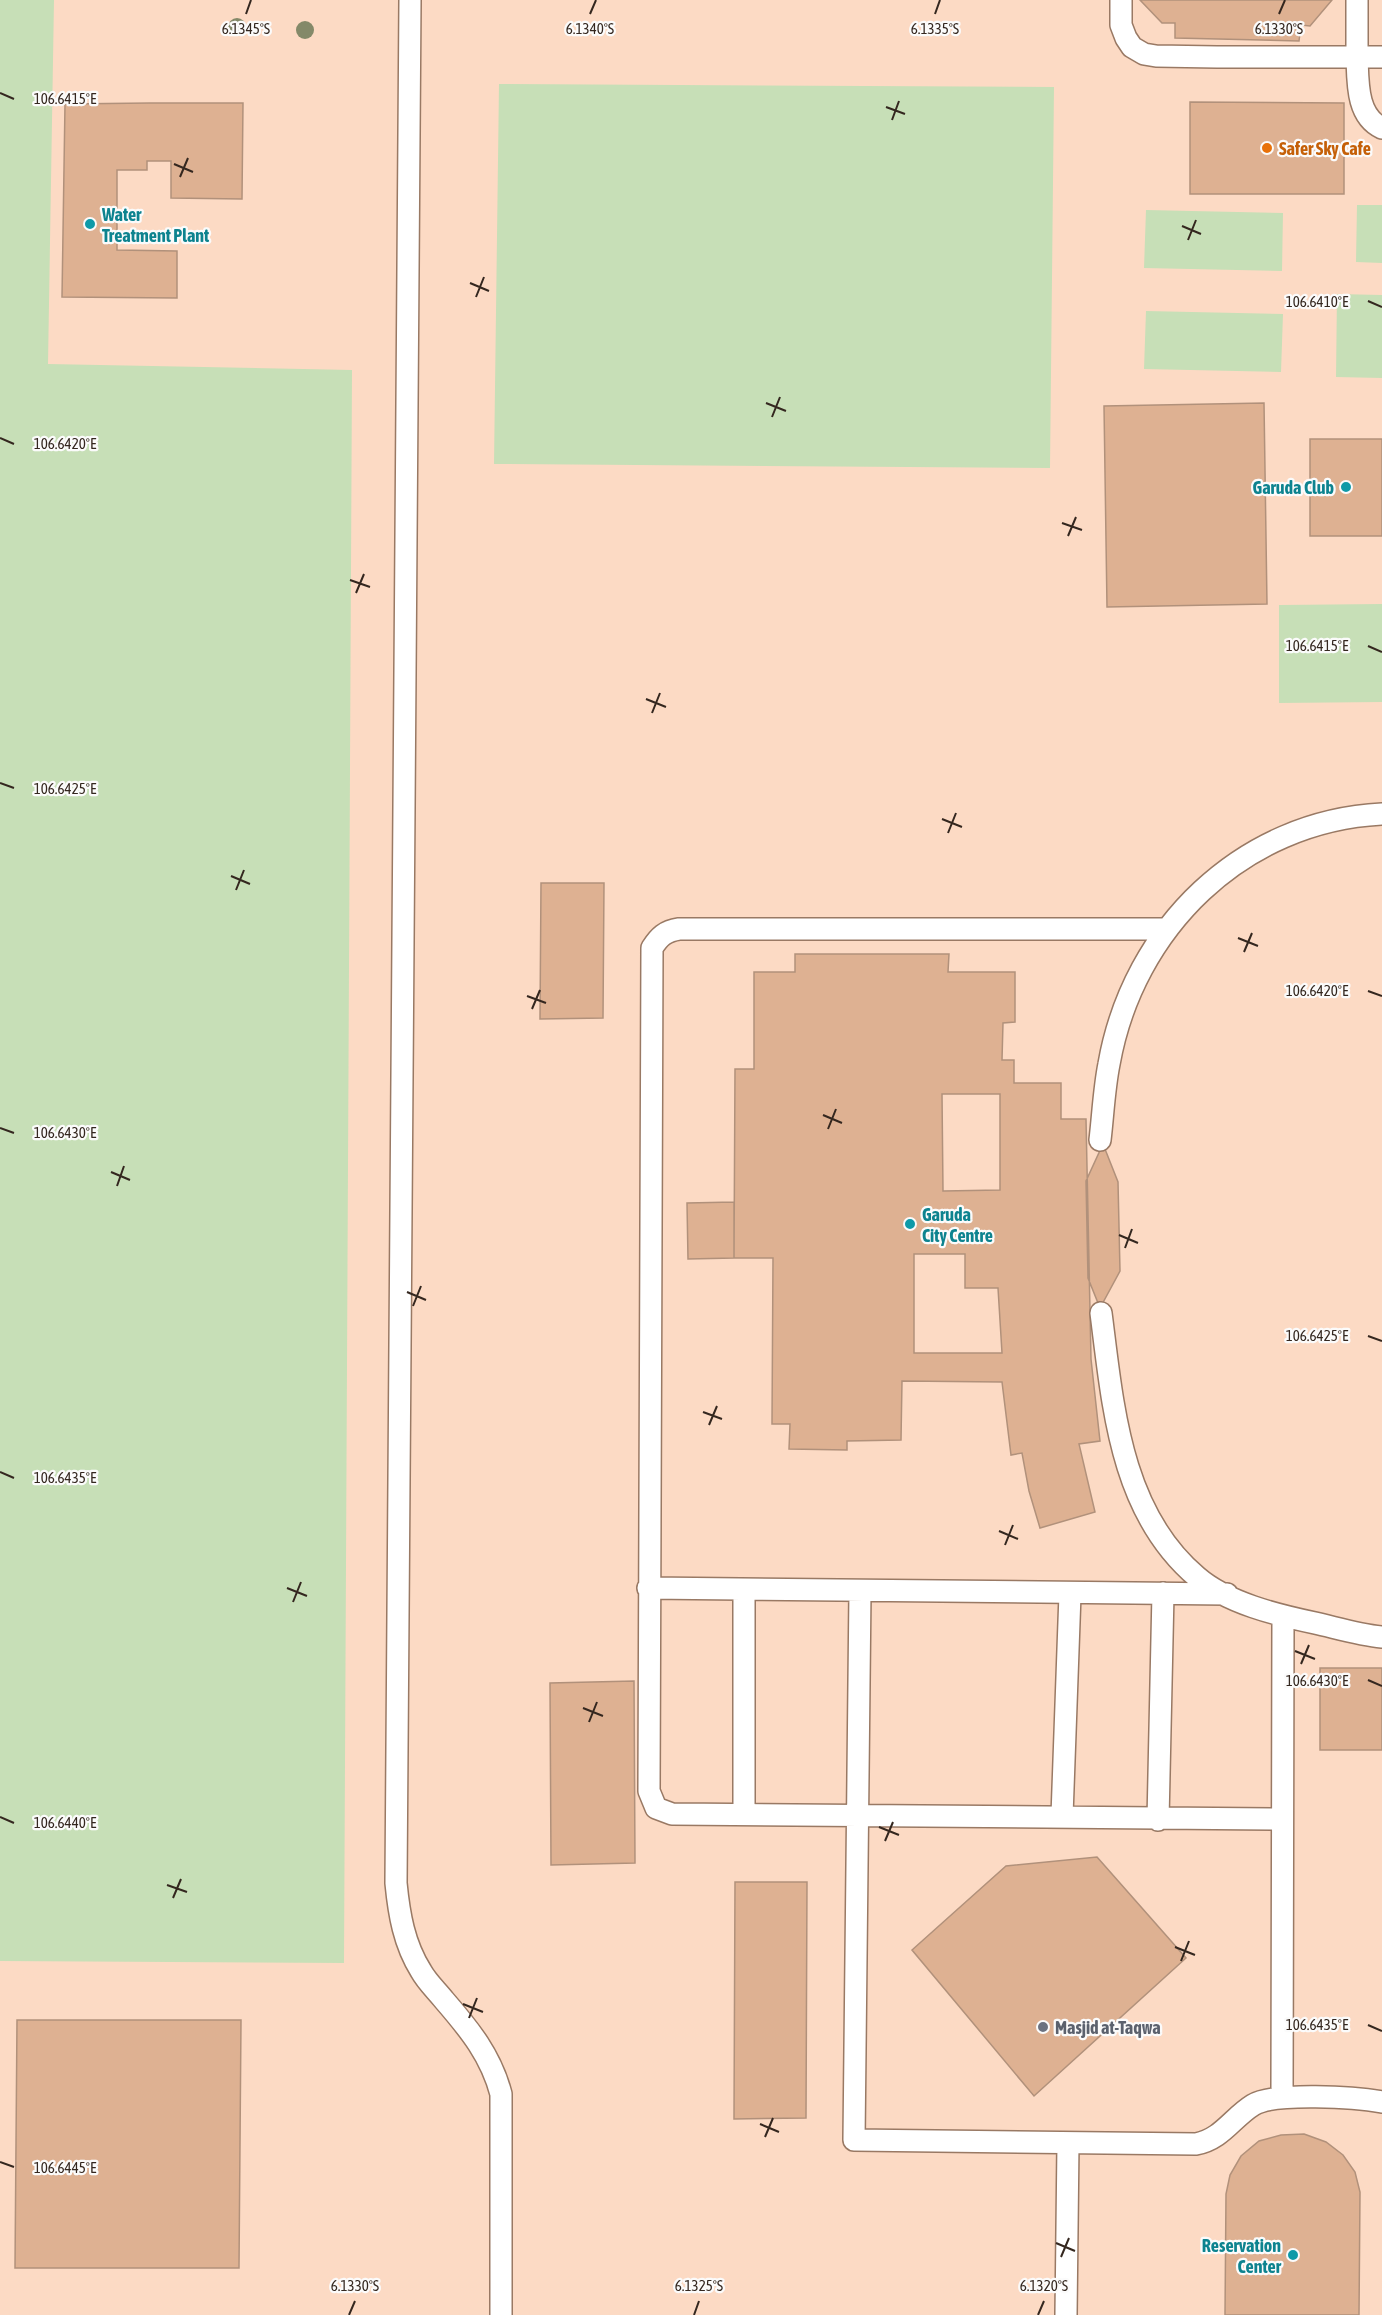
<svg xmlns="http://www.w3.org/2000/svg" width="1382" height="2315" font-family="'Asap Condensed',sans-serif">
	<rect width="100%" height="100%" fill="#fee9db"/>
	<path fill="#fcdac4" d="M0 0H1382V2315H0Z"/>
	<path fill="#c7dfb7" d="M0 0H54L48 364 352 370 344 1963 0 1961Z
		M499 84 1054 87 1050 468 494 464Z
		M1357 205H1382V263L1356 262Z
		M1146 210 1283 213 1282 271 1144 268Z
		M1337 294 1382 295V378L1336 377Z
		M1146 311 1283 314 1281 372 1144 369Z
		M1382 604V702L1279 703V605Z"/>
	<path fill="#deb192" stroke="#b1917b" stroke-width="1.5" fill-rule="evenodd" d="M1140 0H1332L1310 26 1301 25 1299 41 1175 38V23H1162Z
		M1190 102 1344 103V194H1190Z
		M150 103H243L242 199 171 198V161H147V170H117V250L177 251V298L62 297 65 104Z
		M1264 403 1267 604 1107 607 1104 406Z
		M1310 439H1382V536H1310Z
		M541 883H604L603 1018 540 1019Z
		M795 954H949L948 972H1015V1022L1003 1023 1002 1060H1014V1083H1061V1119H1086L1091 1359 1100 1441 1079 1444 1095 1512 1040 1528 1029 1491 1022 1453 1011 1455 1002 1382 902 1381 901 1440 847 1441V1450L789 1449 790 1424H772L773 1258H734L735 1069H754V972H795ZM942 1094H1000V1190L943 1191ZM914 1254H965V1288H998L1002 1353H914Z
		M1103 1144 1118 1182 1120 1271 1100 1308 1088 1278 1086 1181Z
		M734 1202V1258L688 1259 687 1203Z
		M1320 1668H1382V1750H1320Z
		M634 1681 635 1863 551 1865 550 1683Z
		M1097 1857 1186 1958 1034 2096 912 1950 1006 1866Z
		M735 1882H807L806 2118 734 2119Z
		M17 2020H241L239 2268H15Z
		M1304 2134 1326 2142 1343 2155 1355 2172 1360 2192 1359 2315H1225L1226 2194 1230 2175 1241 2156 1259 2141 1281 2135Z"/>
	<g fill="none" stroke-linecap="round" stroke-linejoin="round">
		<defs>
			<path id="service" d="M410 0 396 1883C399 1914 404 1944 421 1971 427 1982 437 1991 444 2000 470 2030 491 2056 501 2094V2315
				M1121 0V25L1126 38 1132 47 1144 54 1156 56 1217 57H1357C1358 81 1356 116 1382 128
				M1357 0V57H1382
				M1165 929H679C665 931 659 937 652 948L649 1791 656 1808 672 1814 1282 1819
				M1100 1140C1103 1115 1104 1089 1109 1064 1133 928 1242 821 1382 814
				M1101 1313C1113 1406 1120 1512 1197 1577 1227 1603 1277 1615 1315 1623 1337 1628 1360 1635 1382 1637
				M648 1588 1227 1594
				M860 1591 854 2140 1196 2144C1222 2139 1232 2118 1253 2105 1274 2092 1356 2097 1382 2102
				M744 1813V1590
				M1062 1816 1070 1594
				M1158 1820 1163 1593
				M1282 2097 1283 1616
				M1066 2315 1068 2143"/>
		</defs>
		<use href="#service" stroke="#997964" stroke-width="24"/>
		<use href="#service" stroke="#fff" stroke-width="21"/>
	</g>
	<g fill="#848969">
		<circle cx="237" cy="27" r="9"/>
		<circle cx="305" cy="30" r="9"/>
	</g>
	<path fill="none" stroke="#34271f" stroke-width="2" d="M246 14 251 0M590 14 596 0M935 14 940 0M1279 14 1285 0M0 93 14 99M886 107 905 114M892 120 899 101M174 164 193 172M180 177 188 158M1182 226 1201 234M1188 240 1196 220M470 283 489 291M476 297 484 277M1368 301 1382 307M766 403 786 411M772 417 780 397M0 438 14 444M1062 523 1082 530M1068 536 1076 517M350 580 370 587M356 593 364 574M1368 646 1382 652M646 699 666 707M652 713 660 693M0 783 14 788M942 819 962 827M948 833 956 813M231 876 250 884M236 890 244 870M1238 938 1258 946M1244 952 1252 933M1368 991 1382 996M527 996 546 1003M532 1009 540 990M823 1115 842 1123M0 1128 14 1133M828 1129 836 1109M111 1172 130 1180M117 1186 124 1166M1119 1235 1138 1243M1125 1248 1132 1229M407 1292 426 1300M413 1306 421 1286M1368 1336 1382 1341M703 1412 722 1419M709 1425 717 1406M0 1472 14 1478M999 1531 1018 1539M1005 1545 1013 1525M287 1588 307 1596M293 1602 301 1582M1295 1651 1315 1659M1301 1664 1309 1645M1368 1680 1382 1686M583 1708 603 1716M589 1722 597 1702M0 1817 14 1823M879 1827 899 1835M885 1841 893 1822M167 1885 187 1892M173 1898 181 1879M1175 1947 1195 1955M1181 1961 1189 1941M463 2004 483 2012M469 2018 477 1998M1368 2025 1382 2031M760 2124 779 2132M765 2137 773 2118M0 2162 14 2167M1056 2243 1075 2251M1061 2257 1069 2238M349 2315 355 2301M694 2315 699 2301M1038 2315 1044 2301"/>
	<circle fill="#e8710a" stroke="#fbfbfb" stroke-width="2" cx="1267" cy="148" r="6"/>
	<g fill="#0f9aa8" stroke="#fbfbfb" stroke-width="2">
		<circle cx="90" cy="224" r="6"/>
		<circle cx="1346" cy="487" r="6"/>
		<circle cx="910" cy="1224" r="6"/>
		<circle cx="1293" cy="2255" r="6"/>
	</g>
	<circle fill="#6b7280" stroke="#fbfbfb" stroke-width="2" cx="1043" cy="2027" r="6"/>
	<g text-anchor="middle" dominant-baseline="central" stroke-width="4.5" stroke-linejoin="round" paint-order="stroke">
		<g font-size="18" font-weight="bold" fill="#c56008" stroke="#fbfbfb" text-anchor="start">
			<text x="1279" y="148">Safer Sky Cafe</text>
		</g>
		<g font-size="18" font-weight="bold" fill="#0d838f" stroke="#fbfbfb" text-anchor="start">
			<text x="102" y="214">Water<tspan x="102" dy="21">Treatment Plant</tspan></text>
			<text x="1334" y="487" text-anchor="end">Garuda Club</text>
			<text x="922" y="1214">Garuda<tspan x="922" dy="21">City Centre</tspan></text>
			<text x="1281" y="2245" text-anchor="end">Reservation<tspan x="1281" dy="21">Center</tspan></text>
		</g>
		<g font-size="18" font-weight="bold" fill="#5b616d" stroke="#fbfbfb" text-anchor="start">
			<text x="1055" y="2027">Masjid at-Taqwa</text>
		</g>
	</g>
	<g font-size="15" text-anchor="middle" fill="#34271f" stroke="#fbfbfb" stroke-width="4.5" stroke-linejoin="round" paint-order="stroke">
		<text x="935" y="34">6.1335°S</text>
		<text x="246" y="34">6.1345°S</text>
		<text x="590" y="34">6.1340°S</text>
		<text x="1279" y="34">6.1330°S</text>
		<text x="65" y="104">106.6415°E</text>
		<text x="1317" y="307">106.6410°E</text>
		<text x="65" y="449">106.6420°E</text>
		<text x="1317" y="651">106.6415°E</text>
		<text x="65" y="794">106.6425°E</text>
		<text x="1317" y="996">106.6420°E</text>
		<text x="65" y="1138">106.6430°E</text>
		<text x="1317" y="1341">106.6425°E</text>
		<text x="65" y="1483">106.6435°E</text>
		<text x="1317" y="1686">106.6430°E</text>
		<text x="65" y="1828">106.6440°E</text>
		<text x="1317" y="2030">106.6435°E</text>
		<text x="65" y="2173">106.6445°E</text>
		<text x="355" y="2291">6.1330°S</text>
		<text x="699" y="2291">6.1325°S</text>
		<text x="1044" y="2291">6.1320°S</text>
	</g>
</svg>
